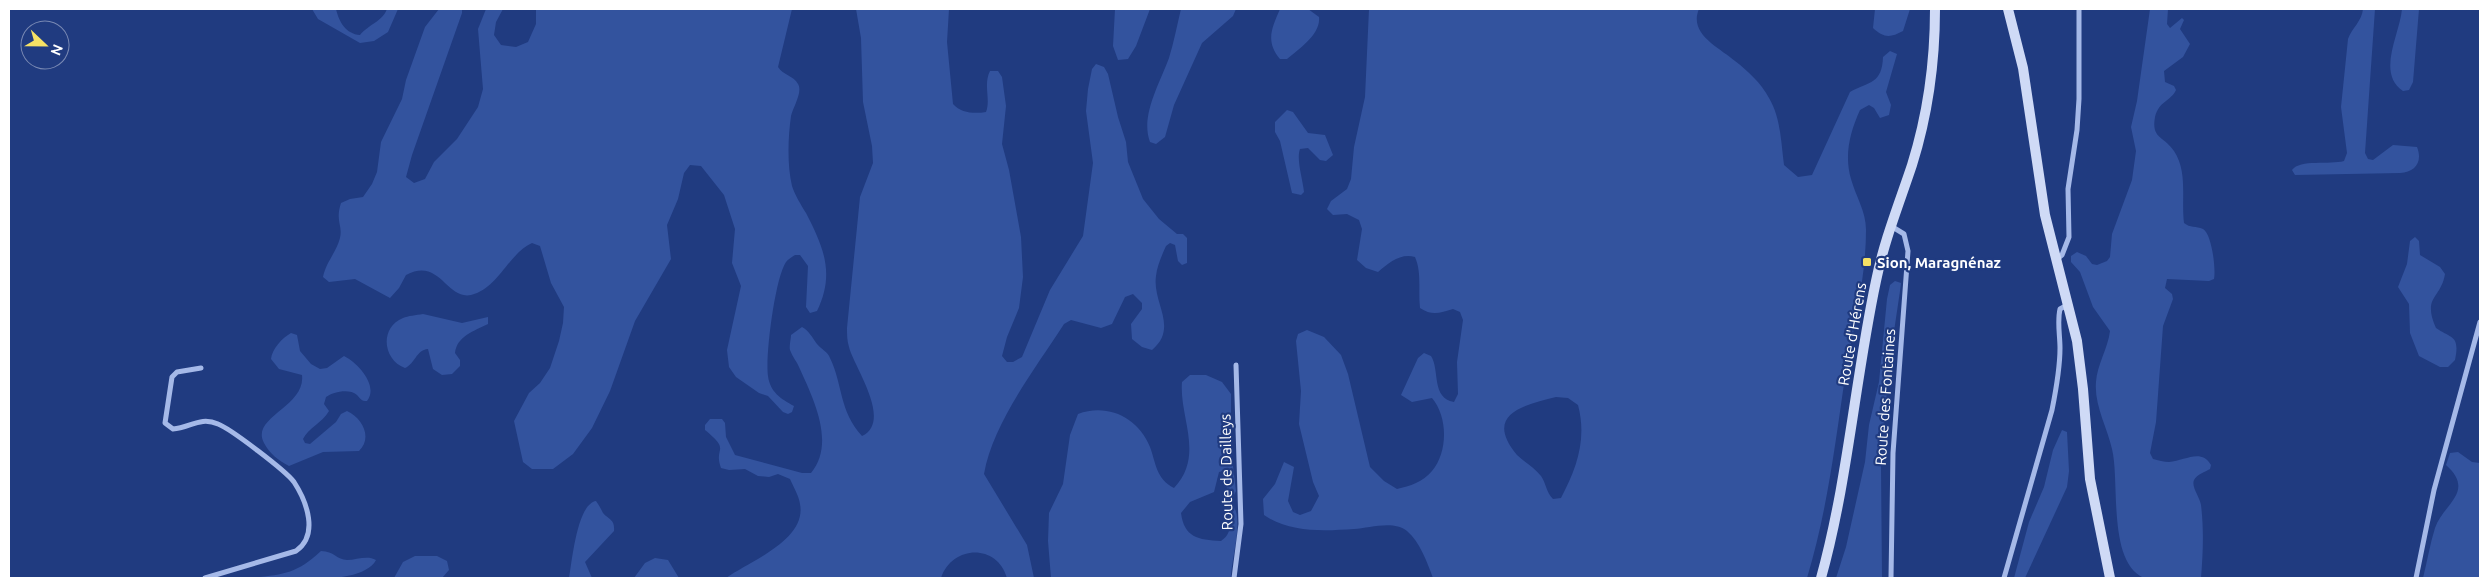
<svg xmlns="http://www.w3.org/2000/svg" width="2489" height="587" font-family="Ubuntu,sans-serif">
	<rect width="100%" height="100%" fill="#203b80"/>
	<path fill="#33539e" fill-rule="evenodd" d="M312 9H336C339 22 346 34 360 35 369 24 382 22 387 9H398L388 32 374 41 360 43 318 19Z
		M439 9H462V13L412 155 406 177 414 183 425 179 434 162 457 139 478 107 483 89 478 29 486 9H503L496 22 494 35 501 45 516 47 528 42 536 24V9H792L778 67C783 75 794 76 798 84 803 92 793 107 791 116 788 137 787 165 792 186 795 195 801 205 806 213 824 248 835 274 817 311L810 313 806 307 808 266 800 255H795C792 257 788 259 786 262 775 278 765 357 768 376 770 392 781 399 794 406L792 412 788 414 783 412 768 396 759 393 736 377 729 367 727 350 741 286 732 263 735 229 724 195 701 166 690 165 684 173 678 199 667 225 671 259 635 321 610 391 592 428 573 454 553 469H532L523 462 514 421 529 393 540 383 550 368 559 341 563 323 564 307 551 283 540 246 532 243C508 254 498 289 471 295 446 300 440 257 406 275L399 288 390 298 355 279 329 282 323 277C326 262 336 253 340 238 343 225 335 221 341 203L350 199 363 197 372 184 377 172 381 142 402 99 406 80 425 27Z
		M856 9H949L947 42 953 104C961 113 974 114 986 112 991 99 983 85 990 71H998L1002 77 1006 106 1002 144 1009 170 1021 237 1023 277 1019 308 1007 337 1002 356 1007 362H1013L1022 357 1050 290 1083 236 1093 163 1086 111 1088 89 1092 69 1096 64 1104 67 1108 74 1118 117 1126 142 1128 162 1143 199 1159 219 1177 234H1183L1187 238V263L1182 265 1178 261 1175 245 1170 243 1166 246C1162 255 1157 266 1156 276 1152 303 1179 327 1152 350L1142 347 1132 339 1131 324 1142 309V303L1133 294 1125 297 1112 324 1101 328 1071 320 1064 324C1036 368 993 422 984 474L1027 545 1034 578H1007C997 543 952 545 941 578H726C750 561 807 540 800 504 799 496 793 486 790 479L778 474 769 477 758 476 745 469 729 470 721 468C713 446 732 452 705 430V425L710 419H722L725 423 726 437 735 455 802 473H811C836 443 813 398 799 367 797 362 792 356 790 350 789 346 791 339 791 335L802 327C809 331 812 337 817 344 821 349 828 352 830 358 843 385 839 411 862 436 893 421 854 367 849 347 847 341 847 334 847 328L860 197 873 163 872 146 863 102 861 38Z
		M1115 9H1150L1136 46 1128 59 1118 60 1113 46Z
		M1181 9H1236L1233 16 1202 43 1174 105 1165 137 1156 144 1150 142C1140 116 1160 83 1169 58 1174 42 1177 25 1181 9Z
		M1280 9H1308L1319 17C1321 34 1299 49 1287 59H1280C1265 41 1272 28 1280 9Z
		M1369 9H1699C1688 34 1720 48 1735 61 1748 71 1761 83 1769 98 1781 118 1781 143 1784 165L1798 177 1812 175 1850 92C1870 81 1882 84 1883 57L1890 51 1897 54 1886 92 1891 105 1889 115 1880 118 1874 108 1869 105 1860 110C1850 132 1844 155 1851 179 1856 197 1866 211 1866 230 1866 279 1853 329 1845 377 1835 445 1827 512 1807 578H1433C1427 562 1420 542 1407 531 1394 520 1369 528 1354 529 1324 531 1289 533 1264 515L1263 499 1275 484 1284 462 1294 467 1288 501 1293 512 1300 515 1311 511 1319 496 1313 482 1299 424 1301 391 1296 341 1298 334 1307 330 1324 337 1341 355 1348 374 1370 467 1384 481 1397 489C1410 486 1423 482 1432 471 1448 452 1448 417 1432 398L1412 402 1401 395 1418 358 1424 353 1431 356C1440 370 1431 398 1454 402L1458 394 1457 362 1463 320 1460 312 1453 309C1440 313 1432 316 1420 308 1418 290 1422 273 1415 257 1400 253 1389 263 1378 272L1366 268 1357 260 1362 229 1359 220 1347 214 1333 215 1327 209 1331 201 1347 189 1351 179 1354 147 1365 97ZM1556 397 1568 398 1578 405C1587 439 1577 468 1561 498L1553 499C1546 492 1546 483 1541 476 1534 467 1524 462 1517 455 1483 414 1524 405 1556 397Z
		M1875 9H1910L1903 31C1890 38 1884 38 1873 28Z
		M2150 9H2168L2167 24 2170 28 2182 18 2184 20 2180 29 2190 44 2183 57 2164 71 2165 82 2174 86 2176 90C2171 101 2159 101 2155 117 2151 139 2164 136 2174 151 2188 172 2181 199 2184 223 2190 228 2196 226 2203 229 2212 234 2216 270 2214 279L2209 281 2167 279 2165 288 2172 294 2173 299 2163 326 2156 422 2150 453 2153 459C2158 460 2164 462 2169 462 2185 461 2201 448 2211 465L2210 469C2205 472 2197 474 2194 480 2191 487 2200 497 2201 505 2204 529 2203 554 2201 578 2190 578 2152 581 2144 578 2107 562 2120 481 2112 449 2107 427 2094 405 2096 382 2097 365 2108 348 2110 331L2093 307 2080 272 2071 262V256L2077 252 2086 256 2092 264 2097 265 2107 261 2110 257 2112 234 2132 180 2136 151 2131 127 2137 101Z
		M2363 9H2375L2365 153 2368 159 2373 160 2393 145 2417 147C2423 162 2415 172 2400 173L2295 175 2292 170C2300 159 2330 165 2344 161L2347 153 2341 107 2348 39C2352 28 2362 21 2363 9Z
		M2402 9H2419L2413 82 2409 90 2403 91C2376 73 2400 34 2402 9Z
		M1287 110 1293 112 1308 133 1325 135 1333 155 1326 161 1320 160 1308 148 1300 149C1296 159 1303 180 1304 192L1301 195 1292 193 1280 141 1275 132V122Z
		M2415 237 2419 241 2420 255 2440 267 2445 274C2441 299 2422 296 2436 328 2452 339 2460 335 2455 360L2448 367H2440L2419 356 2410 333 2409 304 2398 287 2407 264 2410 241Z
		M1895 281 1901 283 1900 291 1889 365 1881 467 1882 578H1836L1846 547 1865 462 1869 425 1879 382 1887 299 1890 285Z
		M423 314 462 323 488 317V324C474 331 457 336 455 353L460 360V366L452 374 442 375 433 369 428 349C416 350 415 364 405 368 383 360 379 328 403 318 408 316 416 315 423 314Z
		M291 333 297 335 300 351 311 364 320 369 327 368 344 356C358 363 379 386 367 401 361 401 361 399 357 395 349 388 333 392 326 397L324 404 329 411C322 423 308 428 303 439L305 443 310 444 336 422 341 414 347 411C362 418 373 437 359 451L323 452 289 466C278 460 270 454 264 443 250 417 306 407 302 375L279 369 271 359C272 349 282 338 291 333Z
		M1190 375H1206L1222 382 1231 394V450L1236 491 1233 497 1229 498C1226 489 1227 479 1223 471L1219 472 1214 492 1190 502 1181 513C1184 537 1198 540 1221 541 1235 531 1227 522 1230 508L1233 506C1244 518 1231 561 1231 578H1051L1048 541 1049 513 1063 484 1070 435 1078 414C1107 403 1138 417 1150 447 1156 463 1156 479 1174 488 1205 455 1179 418 1182 382Z
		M2062 430 2067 432 2069 471 2067 487 2025 578H2014L2029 522 2044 487 2053 450Z
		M2458 452 2472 462 2480 463V578H2423C2427 562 2430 544 2435 528 2443 504 2476 492 2446 465L2450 453Z
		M596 501C599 505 601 509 603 513 609 520 615 519 614 531L585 562 592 578H569C572 562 577 504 596 501Z
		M321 551C334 551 337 560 347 560 357 560 367 555 376 560 362 587 280 578 252 578 285 574 296 574 321 551Z
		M415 556H437L447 561 449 570 442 578H394L403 562Z
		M655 558 668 560 679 578H634L645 563Z"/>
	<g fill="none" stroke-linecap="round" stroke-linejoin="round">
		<path stroke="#a5b9e8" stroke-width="5" d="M1891 226 1904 234 1908 251 1893 453 1891 578
			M2057 259 2062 255 2069 237 2068 189 2077 130 2079 99V9
			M201 368 177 372 172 377 165 423 173 429C190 428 200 416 218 424 231 429 286 471 294 482 307 502 319 535 296 551L205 578
			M1234 578 1241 524 1236 365
			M2004 578 2052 410C2056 390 2060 369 2060 348 2060 335 2057 322 2060 309L2069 304
			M2416 578 2434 490 2480 322"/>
		<path stroke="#cfdaf6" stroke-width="10" d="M2008 9 2023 68 2045 215 2077 341 2083 389 2090 479 2110 578
			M1821 578C1848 481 1855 379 1876 281 1884 241 1899 204 1912 165 1928 114 1935 63 1935 9"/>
	</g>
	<rect fill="#f5e165" stroke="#203b80" stroke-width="2" x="1862" y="257" width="10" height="10" rx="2.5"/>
	<g text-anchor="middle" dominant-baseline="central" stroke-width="4.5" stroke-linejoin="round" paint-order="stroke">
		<g font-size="15" font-weight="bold" fill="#fff" stroke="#203b80" text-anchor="start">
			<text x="1877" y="262">Sion, Maragnénaz</text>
		</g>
		<g font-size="15" fill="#fff" stroke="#203b80">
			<text transform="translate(1852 334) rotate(-80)">Route d'Hérens</text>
			<text transform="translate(1885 397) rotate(-86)">Route des Fontaines</text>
			<text transform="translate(1226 472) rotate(-91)">Route de Dailleys</text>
		</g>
	</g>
	<rect width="2489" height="587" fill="none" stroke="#ffffff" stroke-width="20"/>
	<g transform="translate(45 45) rotate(112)"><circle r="24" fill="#203b80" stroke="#7989b3"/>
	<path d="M0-4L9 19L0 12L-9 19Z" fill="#f5e165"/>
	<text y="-8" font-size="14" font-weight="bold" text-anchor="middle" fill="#ffffff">N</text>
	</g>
</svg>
